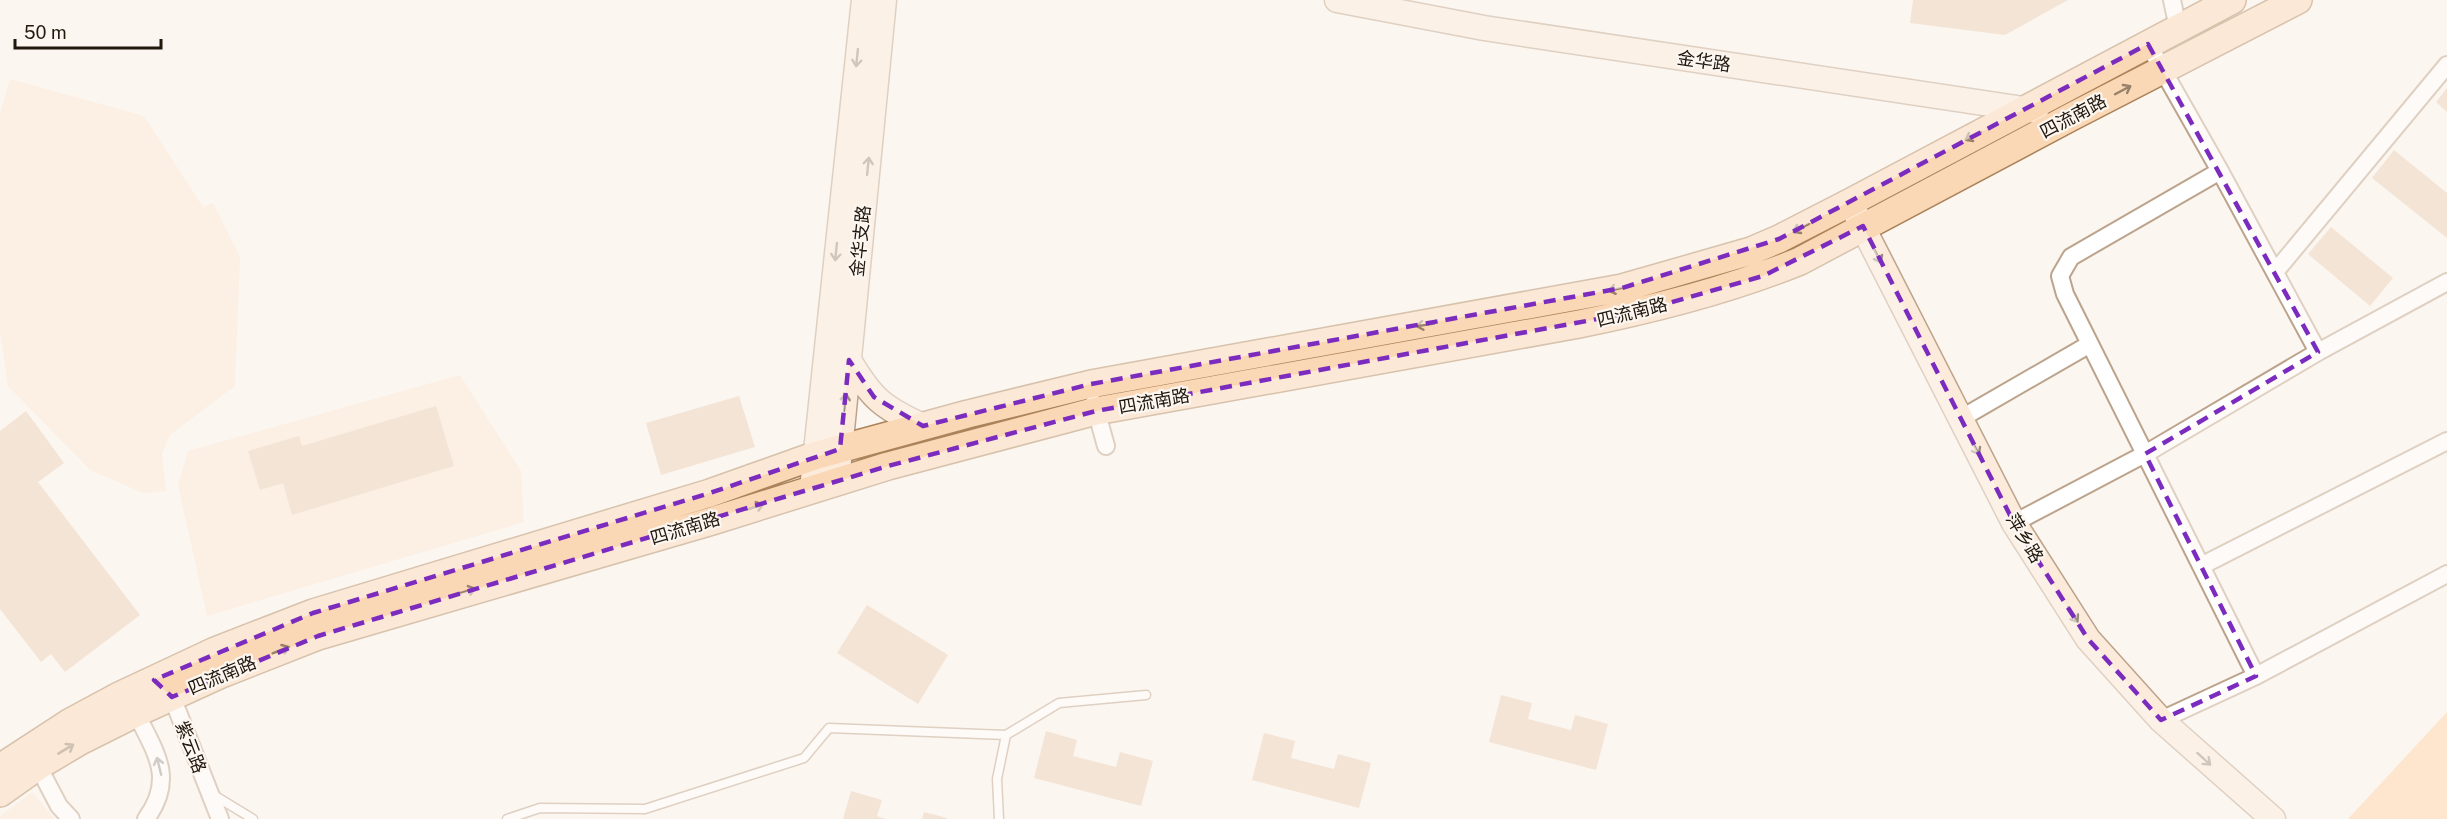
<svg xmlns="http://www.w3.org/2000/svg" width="2447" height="819" font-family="'Public Sans','Noto Sans SC',sans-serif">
	<rect width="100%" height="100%" fill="#fcf6f1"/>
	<path fill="#fce8d5" d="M10 79 144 116 203 207 213 203 240 257 235 386 170 435 162 453 166 491 143 493 90 470 8 386 0 333V113Z
		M460 375 521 471 524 522 207 616 178 485 188 451Z
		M32 792 55 819H0V816Z"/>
	<path fill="#fed1a4" d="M2447 712V819H2348Z"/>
	<path fill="#e9cfb6" d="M1913 0H2068L2005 35 1910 23Z
		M2447 88V112L2436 102Z
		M2394 150 2447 193V238L2372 178Z
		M2331 227 2393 278 2370 306 2308 254Z
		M739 396 755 447 661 475 646 423Z
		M436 406 454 466 292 515 283 483 260 490 248 451 299 436 302 446Z
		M26 411 64 463 38 482 140 615 65 672 51 654 41 662 0 609V431Z
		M867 605 948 655 918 704 837 653Z
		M1501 695 1532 703 1528 719 1571 730 1575 715 1608 724 1596 770 1489 742Z
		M1046 731 1077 740 1073 756 1116 767 1120 752 1153 761 1141 806 1034 778Z
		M1264 733 1295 741 1291 758 1334 769 1338 754 1371 763 1359 808 1252 780Z
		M851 791 882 800 877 816 886 819H843Z
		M924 812 947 818V819H922Z"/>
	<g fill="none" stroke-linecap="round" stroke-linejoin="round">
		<defs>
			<path id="lane" d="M212 794 253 819
				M507 819 540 808 645 809 804 758 829 728 1006 735 1059 703 1146 695
				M999 819 997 779 1006 735"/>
			<path id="street" d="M2172 0 2178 28
				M2148 44 2220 171 2318 352
				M2220 171 2071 257 2060 276 2065 294 2256 676
				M2275 272 2447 65
				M1094 403 1106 446
				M1960 419 2090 344
				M2014 523 2145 454 2318 352 2447 282
				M2201 566 2447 441
				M166 691 172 697 220 819
				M136 713C155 752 176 778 146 819
				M2161 720 2256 676 2447 574
				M38 766 59 806 71 819"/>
			<path id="secondary" d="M1337 0 1484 28 2036 111
				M1854 210 2014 523 2088 639 2161 720 2273 819
				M849 360C871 398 883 408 923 426
				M837 481 884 0
				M812 489 864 0"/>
			<path id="primary" d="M0 768 69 723 121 695 215 651 313 613 710 493 814 456 968 414 1091 384 1622 288 1751 251 1779 239 1849 203 2232 0
				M0 793 38 766 80 741 136 713 219 675 318 636 712 521 888 466 1096 411 1579 324C1654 309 1729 290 1800 261L2071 117 2298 0"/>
		</defs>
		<use href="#lane" stroke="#bca38b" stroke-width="11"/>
		<use href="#street" stroke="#bca38b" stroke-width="20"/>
		<use href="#secondary" stroke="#bca38b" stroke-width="27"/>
		<use href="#primary" stroke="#ab835a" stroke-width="30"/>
		<use href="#lane" stroke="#fff" stroke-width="8"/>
		<use href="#street" stroke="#fff" stroke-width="16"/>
		<use href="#secondary" stroke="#fcebda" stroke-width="24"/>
		<use href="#primary" stroke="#fad7b5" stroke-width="27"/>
	</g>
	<defs><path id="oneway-shaft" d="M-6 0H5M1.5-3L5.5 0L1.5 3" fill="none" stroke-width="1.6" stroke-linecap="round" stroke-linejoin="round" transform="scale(1.5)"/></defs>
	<g stroke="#998c7e">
		<use href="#oneway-shaft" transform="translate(857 58) rotate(96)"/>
		<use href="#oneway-shaft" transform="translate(868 166) rotate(-84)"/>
		<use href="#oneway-shaft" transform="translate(836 252) rotate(96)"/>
		<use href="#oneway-shaft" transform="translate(1877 255) rotate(63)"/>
		<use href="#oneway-shaft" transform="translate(845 402) rotate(-84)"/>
		<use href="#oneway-shaft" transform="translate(1975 447) rotate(62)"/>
		<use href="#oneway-shaft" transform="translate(2073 615) rotate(57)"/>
		<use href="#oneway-shaft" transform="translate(2204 759) rotate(42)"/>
	</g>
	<g stroke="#988169">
		<use href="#oneway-shaft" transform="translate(2123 90) rotate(-28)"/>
		<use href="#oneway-shaft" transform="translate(1973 136) rotate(152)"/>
		<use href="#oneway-shaft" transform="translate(1801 228) rotate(153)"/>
		<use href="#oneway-shaft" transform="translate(1617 289) rotate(168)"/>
		<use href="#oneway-shaft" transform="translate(1425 325) rotate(171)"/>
		<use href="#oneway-shaft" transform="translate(755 507) rotate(-18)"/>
		<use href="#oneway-shaft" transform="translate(467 591) rotate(-17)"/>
		<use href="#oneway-shaft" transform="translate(281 650) rotate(-22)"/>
		<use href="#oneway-shaft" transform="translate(66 749) rotate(-31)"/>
	</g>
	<use stroke="#9b9792" href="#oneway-shaft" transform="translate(159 766) rotate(-104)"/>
	<path d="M0 0H2447V819H0ZM2148 44 2318 352 2145 454 2256 676 2161 720 2088 639 2014 523 1863 226 1763 276 1641 311 1096 411 888 466 318 636 172 697 154 680 313 613 710 493 840 449 849 360 874 397 923 426 1091 384 1622 288 1779 239Z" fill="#fcf6f1" fill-opacity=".55" fill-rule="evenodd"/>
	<path fill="none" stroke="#7b2cbf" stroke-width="4.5" stroke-dasharray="12 8" stroke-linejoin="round" d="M2148 44 2318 352 2145 454 2256 676 2161 720 2088 639 2014 523 1863 226 1763 276 1641 311 1096 411 888 466 318 636 172 697 154 680 313 613 710 493 840 449 849 360 874 397 923 426 1091 384 1622 288 1779 239Z"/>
	<g text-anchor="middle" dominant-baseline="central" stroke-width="4.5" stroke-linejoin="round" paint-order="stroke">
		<g font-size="18" fill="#20170d" stroke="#fcf6f1">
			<text transform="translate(1704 61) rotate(8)">金华路</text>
			<text transform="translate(2073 116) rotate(-28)">四流南路</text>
			<text transform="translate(860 241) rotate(-84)">金华支路</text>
			<text transform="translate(1632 312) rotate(-14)">四流南路</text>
			<text transform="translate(1154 401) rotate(-10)">四流南路</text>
			<text transform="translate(685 528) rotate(-17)">四流南路</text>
			<text transform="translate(2025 538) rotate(59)">萍乡路</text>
			<text transform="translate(222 675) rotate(-23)">四流南路</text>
			<text transform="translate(191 747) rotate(69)">紫云路</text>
		</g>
	</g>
	<path d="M15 39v9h146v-9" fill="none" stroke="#20170d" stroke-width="3"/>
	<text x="24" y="39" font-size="18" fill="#20170d" stroke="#fcf6f1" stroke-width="4.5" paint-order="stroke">50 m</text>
</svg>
